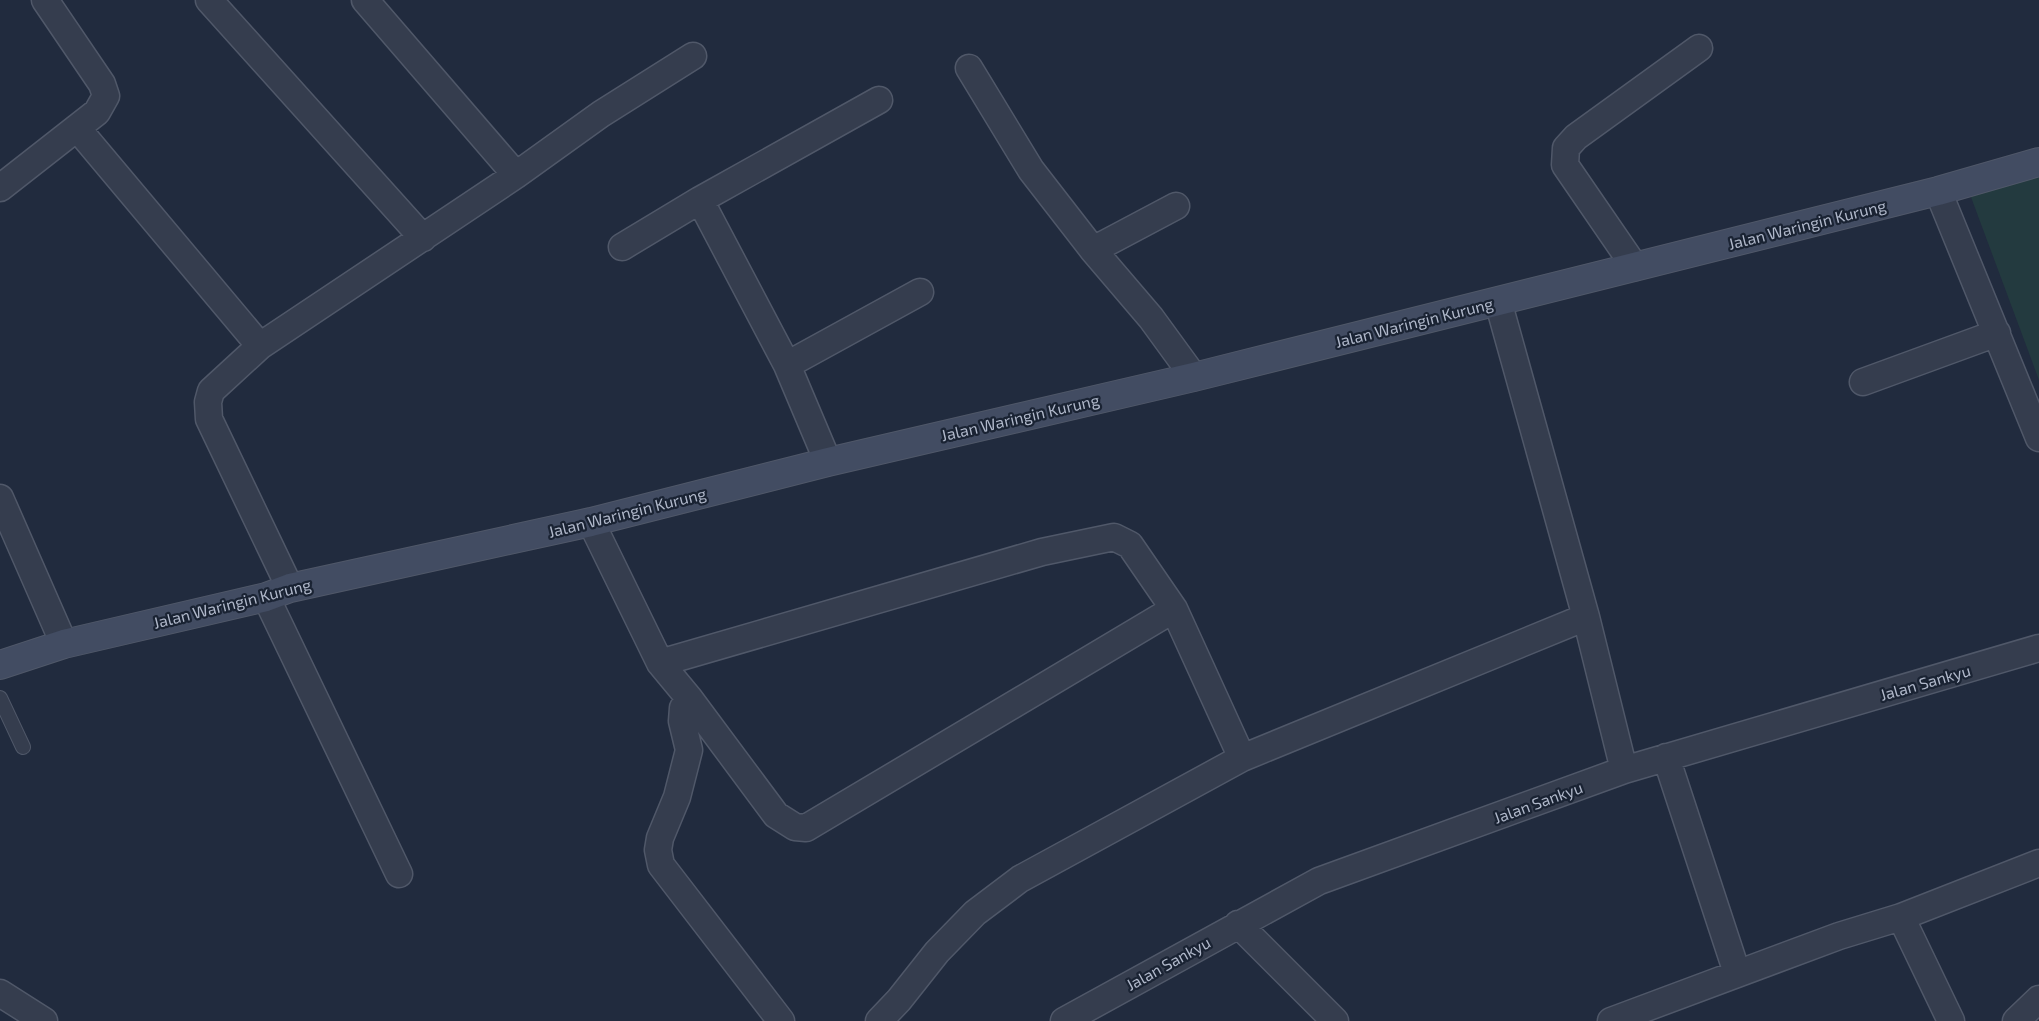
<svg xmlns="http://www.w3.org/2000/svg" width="2039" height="1021" font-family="'Exo 2',sans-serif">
	<rect width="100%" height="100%" fill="#212b3e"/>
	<path fill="#233a3f" d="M2039 172V380L1968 189Z"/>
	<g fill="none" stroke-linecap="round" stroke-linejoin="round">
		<defs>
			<path id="lane" d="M0 698 23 747"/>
			<path id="street" d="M209 0 423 238
				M365 0 516 175
				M969 68 1031 170 1093 250 1151 318 1194 377
				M77 128 260 346
				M0 188 97 112 106 96 102 84 45 0
				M1938 191 2039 438
				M622 247 700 200
				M1093 250 1176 206
				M1635 267 1565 165 1566 148 1576 137 1699 48
				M787 365 920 292
				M1863 382 1997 333
				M828 462 787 365 700 200 879 100
				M0 498 64 644
				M591 522 660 663 689 698 776 815 795 827 806 828 1174 609
				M290 588 209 419 208 402 211 391 260 346 516 175 601 114 693 56
				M266 597 399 874
				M1586 617 1624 770
				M660 663 1042 552 1114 537 1130 545 1174 609 1242 758
				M689 698 683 708 682 721 689 750 677 797 660 838 658 850 661 865 781 1021
				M1666 757 1737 973
				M1901 917 2039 863
				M1238 924 1335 1021
				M0 993 44 1021
				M879 1021 899 1000 937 952 975 913 1020 879 1242 758 1586 617 1498 301
				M1064 1021 1319 881 1624 770 2039 648
				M1611 1021 1839 936 1901 917 1951 1021
				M2016 1021 2039 999"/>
			<path id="secondary" d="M0 665 64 644 266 597 290 588 591 522 828 462 1194 377 1938 191 2039 162"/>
		</defs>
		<use href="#lane" stroke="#505869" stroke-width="16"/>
		<use href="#street" stroke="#505869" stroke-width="29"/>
		<use href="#secondary" stroke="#505869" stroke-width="30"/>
		<use href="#lane" stroke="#353d4e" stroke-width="14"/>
		<use href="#street" stroke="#353d4e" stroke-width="26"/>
		<use href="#secondary" stroke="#424c62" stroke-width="28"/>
	</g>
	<g text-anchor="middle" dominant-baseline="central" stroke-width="4.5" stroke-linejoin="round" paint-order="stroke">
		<g font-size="16" fill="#b0b8ca" stroke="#1a2333">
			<text transform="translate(1807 224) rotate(-14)">Jalan Waringin Kurung</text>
			<text transform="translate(1414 322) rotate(-14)">Jalan Waringin Kurung</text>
			<text transform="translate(1020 417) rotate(-13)">Jalan Waringin Kurung</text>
			<text transform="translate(627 512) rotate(-14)">Jalan Waringin Kurung</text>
			<text transform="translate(232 603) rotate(-14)">Jalan Waringin Kurung</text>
			<text transform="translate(1925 682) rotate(-16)">Jalan Sankyu</text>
			<text transform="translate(1538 802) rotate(-20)">Jalan Sankyu</text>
			<text transform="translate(1168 963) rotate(-29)">Jalan Sankyu</text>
		</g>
	</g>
</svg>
